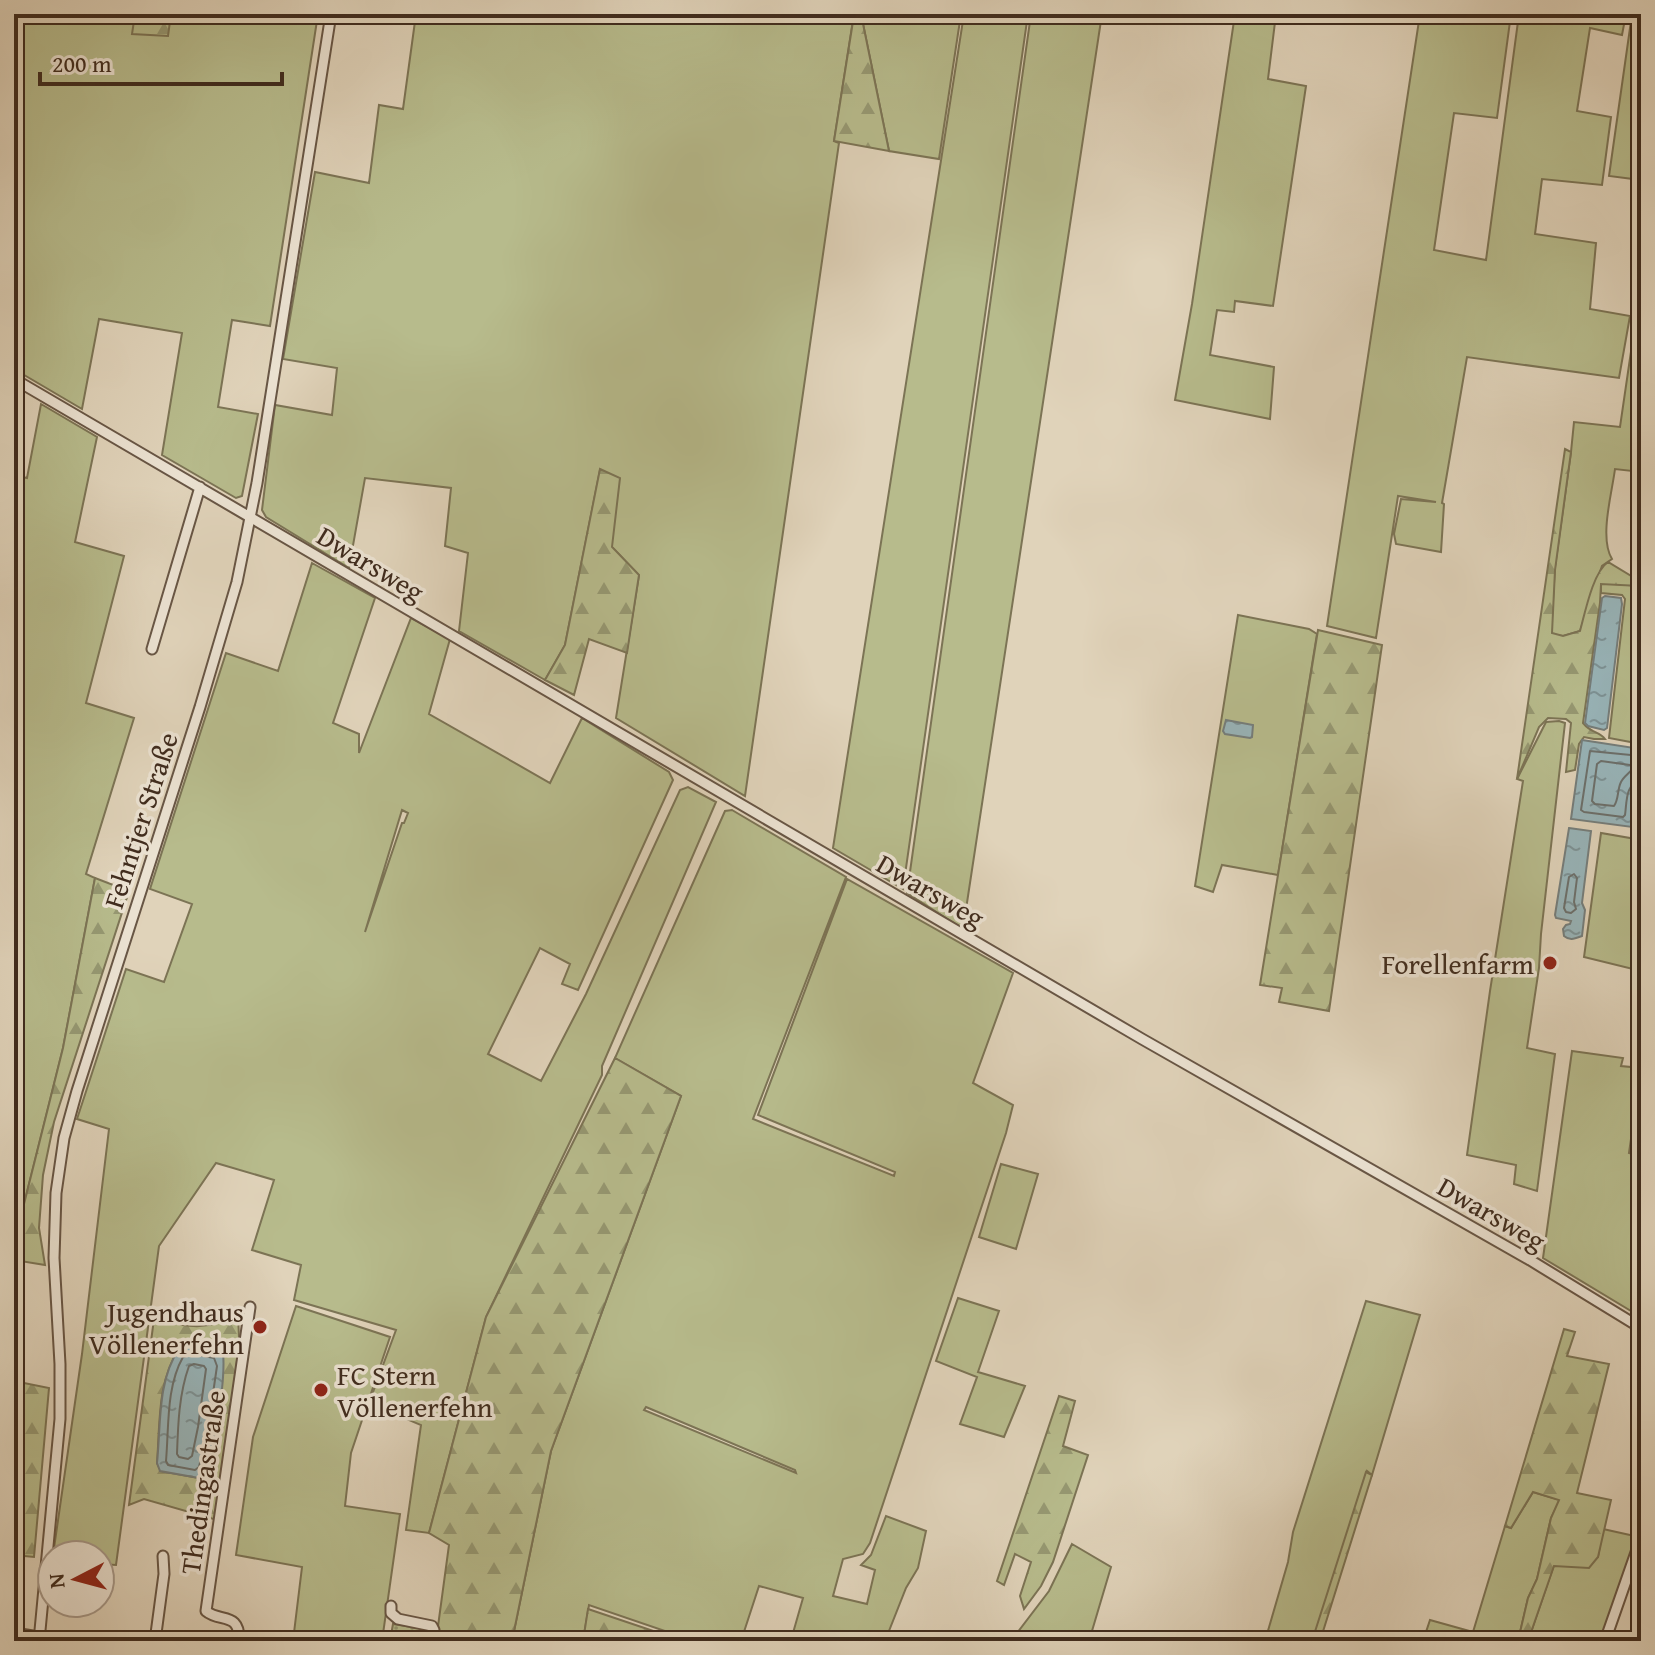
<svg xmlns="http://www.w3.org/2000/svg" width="1655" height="1655" font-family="'Gentium Book Plus',serif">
	<defs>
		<pattern id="forest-firs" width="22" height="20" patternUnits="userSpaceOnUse" patternTransform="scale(2)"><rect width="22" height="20" fill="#b7bb8c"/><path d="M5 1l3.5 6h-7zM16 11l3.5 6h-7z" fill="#969872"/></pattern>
		<pattern id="park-dots" width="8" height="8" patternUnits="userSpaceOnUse" patternTransform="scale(2)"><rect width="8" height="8" fill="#b7bb8c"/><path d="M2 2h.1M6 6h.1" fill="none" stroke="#969872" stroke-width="1.8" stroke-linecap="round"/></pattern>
		<pattern id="water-ripples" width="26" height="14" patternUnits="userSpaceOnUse" patternTransform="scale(2)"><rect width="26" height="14" fill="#98b5ba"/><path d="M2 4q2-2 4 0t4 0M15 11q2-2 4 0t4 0" fill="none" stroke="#7d9397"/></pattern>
	</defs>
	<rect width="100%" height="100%" fill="#e0d3ba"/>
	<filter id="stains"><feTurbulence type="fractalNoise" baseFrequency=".0025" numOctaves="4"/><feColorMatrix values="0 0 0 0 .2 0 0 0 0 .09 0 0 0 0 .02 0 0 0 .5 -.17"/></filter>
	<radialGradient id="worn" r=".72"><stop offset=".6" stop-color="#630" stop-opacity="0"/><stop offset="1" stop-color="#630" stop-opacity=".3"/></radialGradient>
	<path fill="#b7bb8c" stroke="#7c7455" stroke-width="2" fill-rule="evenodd" d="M14 14H318L270 326 232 320 218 407 258 414 242 496 236 498 162 455 182 333 99 319 82 409 14 369V320L20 277 14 275Z
		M416 14H854L834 141 839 143 745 796 616 718 639 575 612 547 600 470 565 645 545 680 459 631 468 553 445 546 451 488 365 478 349 568 266 517 262 510 275 405 332 415 337 368 283 359 315 172 369 183 379 105 403 109Z
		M861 14H961L939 159 889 151Z
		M964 14H1028L903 889 833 848Z
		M1031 14H1102L963 929 907 893Z
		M1235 14H1276L1268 79 1306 86 1273 306 1235 301 1234 312 1217 310 1210 355 1274 367 1270 419 1175 400 1192 304Z
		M1420 14H1511L1497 118 1454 113 1434 250 1486 260 1519 14H1626L1622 35 1590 28 1577 111 1611 117 1602 185 1542 179 1535 234 1596 243 1590 309 1630 316 1619 378 1467 357 1442 503 1444 504 1441 552 1396 544 1394 534 1401 499 1436 502 1398 496 1376 638 1327 626Z
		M1632 14H1641V180L1609 176Z
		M1641 283V472L1615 469C1612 493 1599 538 1612 559L1602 566 1580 631 1563 636 1551 634 1555 567 1571 452 1574 422 1620 427Z
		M41 404 97 437 75 542 124 556 86 703 134 718 86 874 95 878 63 1048 18 1228H14V475L27 478Z
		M312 563 375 598 333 723 359 734V753L411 618 450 639 429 714 550 783 582 718 669 772 673 780 578 990 562 984 570 964 540 948 488 1054 541 1081 586 994 680 790 688 787 716 802 602 1066V1075L486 1317 429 1533 406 1530 421 1425 369 1403 396 1330 294 1300 301 1265 252 1250 274 1180 216 1163 159 1246 116 1565 100 1564V1555H53L82 1354 109 1129 77 1119 126 969 164 982 192 904 150 889 226 653 278 671ZM402 810 408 813 404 823H402L365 932Z
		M1601 583 1641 586V744L1609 738 1625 599 1622 595 1601 593Z
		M1238 615 1309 629 1317 634 1278 875 1222 865 1213 892 1195 886Z
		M1559 721 1565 723 1541 934 1539 968 1527 1048 1555 1054 1537 1191 1514 1184 1516 1165 1467 1155 1490 991 1523 781 1517 779 1546 722Z
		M732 810 846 877 753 1119 894 1176 895 1172 758 1115 847 879 1013 973 973 1083 1013 1105 1006 1133 870 1543 863 1554 843 1559 833 1596 867 1604 875 1570 861 1565 871 1555 886 1516 926 1531 918 1568 906 1588 885 1641H825L793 1633 803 1598 759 1586 741 1641H694L589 1605 583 1641H512L551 1451 681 1096 615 1058 725 811ZM646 1407 795 1470 796 1473 644 1410Z
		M1641 810V971L1584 957 1601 833 1636 839Z
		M1572 1051 1623 1058 1621 1066 1641 1068V1112L1635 1111 1629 1153 1641 1156V1317L1543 1258Z
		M1001 1164 1038 1174 1016 1249 979 1237Z
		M958 1298 999 1311 978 1372 1025 1386 1004 1437 960 1424 977 1377 936 1361Z
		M1366 1301 1420 1315 1372 1475 1367 1471 1313 1641H1265L1288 1562 1293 1532Z
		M296 1306 390 1337 351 1453 345 1506 400 1514 382 1641H293L302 1567 236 1555 253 1437Z
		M1533 1492 1560 1500 1551 1518 1537 1579 1528 1598 1518 1641H1423L1430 1620 1473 1632 1505 1526 1511 1528Z
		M1603 1529 1639 1537 1602 1641H1528L1554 1565 1598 1557Z
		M1072 1544 1111 1567 1089 1641H1011L1049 1591Z"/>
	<path fill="url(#forest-firs)" stroke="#7c7455" stroke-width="2" fill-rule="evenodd" d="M135 14H171L168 36 132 34Z
		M861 14 889 151 834 141 854 15Z
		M1565 449 1571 452 1555 570 1552 633 1563 636 1580 631C1585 613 1593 572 1608 562L1641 582 1640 586 1601 584 1600 603 1583 723C1592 734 1599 731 1605 739H1594L1584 737 1579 744 1575 770 1566 772 1571 723 1566 719 1548 718 1539 727 1517 779Z
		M600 469 620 478 612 547 639 575 627 653 589 639 574 695 545 680 565 645Z
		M1318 630 1382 645 1329 1011 1279 1002 1282 988 1260 985Z
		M95 878 129 891 54 1122 43 1175 39 1228 45 1265 14 1260V1228H18L63 1048Z
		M615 1058 681 1096 551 1451 512 1641H436L449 1545 429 1533 486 1317Z
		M238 1314 239 1338 236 1372 217 1520 144 1499 129 1505 154 1319C187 1327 207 1332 238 1314ZM179 1349 216 1430 205 1473 198 1478 161 1471 157 1463C160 1426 157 1381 179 1349Z
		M1564 1329 1575 1332 1567 1356 1609 1364 1577 1493 1611 1500 1598 1557 1589 1568 1554 1566 1528 1641H1518L1528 1598 1537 1579 1551 1518 1559 1500 1533 1492 1511 1528 1505 1526Z
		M14 1381 49 1388 34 1557 14 1555Z
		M1059 1396 1075 1401 1063 1446 1088 1455 1053 1562 1041 1586 1024 1609 1020 1596 1031 1562 1015 1554 1004 1585 997 1581Z
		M1366 1472 1372 1475 1320 1641H1312Z
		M588 1609 683 1641H583Z"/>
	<path fill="url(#park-dots)" stroke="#7c7455" stroke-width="2" d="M393 1624 431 1630 429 1641H390Z"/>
	<path fill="url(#water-ripples)" stroke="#757e7c" stroke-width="2" d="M1605 596 1621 598 1622 604 1607 728 1604 730 1588 726 1585 723 1602 598Z
		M1226 720 1253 725 1252 737 1250 738 1225 734 1223 731Z
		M1582 740 1641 749V763L1632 827 1571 819Z
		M1569 828 1591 831 1582 903 1585 910 1582 936C1574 939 1570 941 1564 936L1563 929 1566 925 1570 924 1571 921 1556 918 1555 915Z
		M194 1345 212 1349 223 1354C226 1376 215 1465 199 1478L160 1471 157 1463C161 1426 157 1381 179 1349Z"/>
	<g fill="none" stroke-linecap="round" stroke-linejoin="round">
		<path stroke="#6c706c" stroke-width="2" d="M1641 756 1590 751 1581 810 1584 812 1623 817 1625 815C1627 802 1625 783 1641 781
			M1601 761 1630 765 1633 768C1630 773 1624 776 1621 782 1617 790 1619 799 1614 806L1595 804 1592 801 1597 764Z
			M1574 874 1577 878 1574 902 1576 909 1571 913 1566 912 1564 908 1569 877Z
			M193 1354 214 1358 217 1366 208 1428 199 1467 195 1470 168 1465 166 1461C169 1427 166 1387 183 1357Z
			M194 1364 204 1366 206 1369 198 1427 192 1456 188 1459 179 1457 177 1454C178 1424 179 1394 189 1366Z"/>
		<defs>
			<path id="minor" d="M14 379 1142 1039 1530 1260 1641 1328
				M152 649 200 487
				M391 1606V1613L398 1619 432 1626 434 1630 432 1641
				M14 1633 39 1637
				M39 1641 60 1419V1364L54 1258 56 1193 64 1138 77 1091 200 707 237 582 257 483 331 14
				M155 1641 164 1574 163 1556
				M239 1641C240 1611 220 1623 206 1611L250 1307
				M1605 1641 1641 1538"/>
		</defs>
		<use href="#minor" stroke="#685645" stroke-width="13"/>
		<use href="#minor" stroke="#ebe2d2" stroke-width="9"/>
	</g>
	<g fill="#8f2418" stroke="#ebe2d2" stroke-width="3">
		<circle cx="1550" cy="963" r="8"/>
		<circle cx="260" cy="1327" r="8"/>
		<circle cx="321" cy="1390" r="8"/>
	</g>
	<g text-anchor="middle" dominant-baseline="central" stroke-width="7" stroke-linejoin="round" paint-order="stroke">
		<g font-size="28" fill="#402c1e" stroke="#ebe2d2">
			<text transform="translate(371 563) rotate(31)">Dwarsweg</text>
			<text transform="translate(140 820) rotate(-72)">Fehntjer Straße</text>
			<text transform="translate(931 890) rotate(30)">Dwarsweg</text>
			<text transform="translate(1492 1213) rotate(30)">Dwarsweg</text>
			<text transform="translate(202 1482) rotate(-82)">Thedingastraße</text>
		</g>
		<g font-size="28" fill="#402c1e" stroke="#ebe2d2" text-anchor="end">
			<text x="1534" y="963">Forellenfarm</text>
			<text x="244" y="1311">Jugendhaus<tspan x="244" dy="32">Völlenerfehn</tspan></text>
			<text x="337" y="1374" text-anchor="start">FC Stern<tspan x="337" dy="32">Völlenerfehn</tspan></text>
		</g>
	</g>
	<rect width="1655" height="1655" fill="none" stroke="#e0d3ba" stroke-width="48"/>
	<rect x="16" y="16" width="1623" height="1623" fill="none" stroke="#402c1e" stroke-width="4"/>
	<rect x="24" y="24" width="1607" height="1607" fill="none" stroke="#402c1e" stroke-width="2"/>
	<g transform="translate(76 1579) rotate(264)"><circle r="38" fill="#ebe2d2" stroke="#a7998a" stroke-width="2"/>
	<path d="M0-6L14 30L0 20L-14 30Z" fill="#8f2418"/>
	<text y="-12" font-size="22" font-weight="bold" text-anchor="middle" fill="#402c1e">N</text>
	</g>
	<path d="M40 72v12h242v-12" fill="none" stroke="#402c1e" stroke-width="4"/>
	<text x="52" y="72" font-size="24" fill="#402c1e" stroke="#ebe2d2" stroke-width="6" paint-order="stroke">200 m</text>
	<rect width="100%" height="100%" filter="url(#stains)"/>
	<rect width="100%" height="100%" fill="url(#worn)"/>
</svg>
